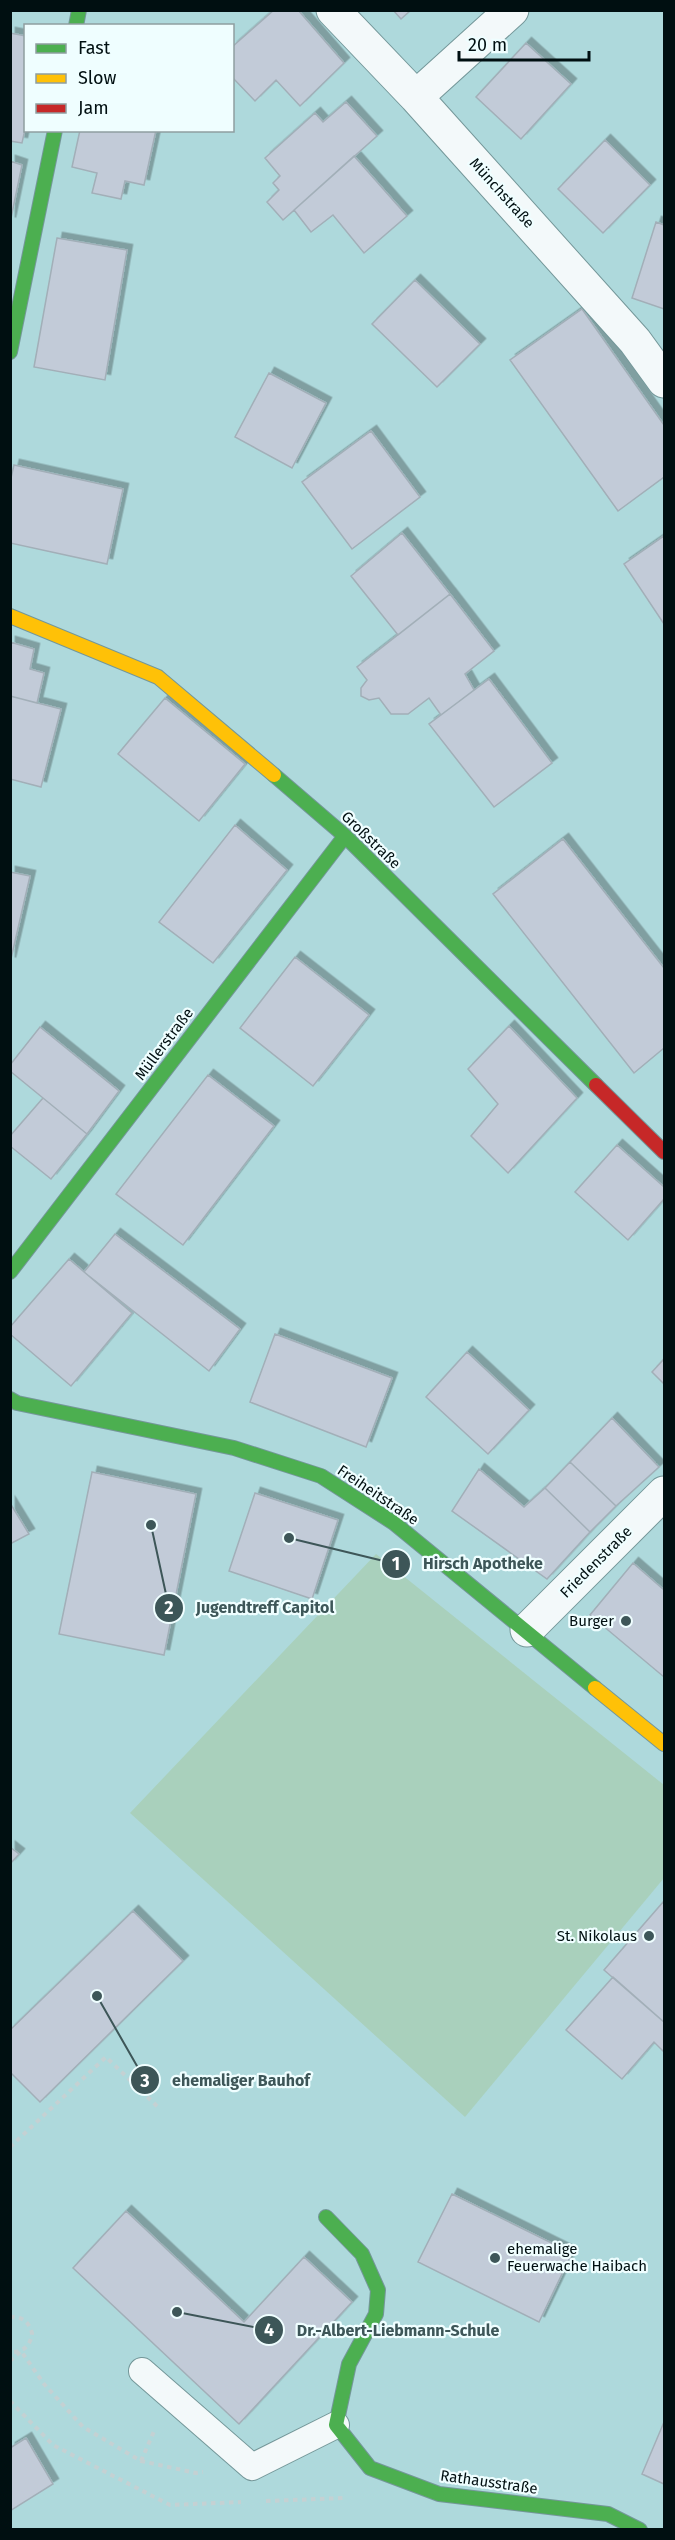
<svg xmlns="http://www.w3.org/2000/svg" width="675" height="2540" font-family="'Fira Sans',sans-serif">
	<defs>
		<filter id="shadow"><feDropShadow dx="5.5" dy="-5.5" stdDeviation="0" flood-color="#0004"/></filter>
	</defs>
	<rect width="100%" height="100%" fill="#aed9dc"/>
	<path fill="#a9d0bc" d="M376 1554 664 1785V1878L465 2117 130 1813Z"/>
	<path fill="#c2cbd8" stroke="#a2afb8" stroke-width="1.5" filter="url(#shadow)" d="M274 10H298L344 63 300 106 276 80 255 101 232 77V47Z
		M393 10H411L401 19Z
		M10 33 26 36V125L22 143 10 141Z
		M526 43 571 84 521 139 476 97Z
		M346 102 377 136 283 220 267 202 279 190 273 183 280 176 265 158 315 113 323 122Z
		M80 130H156L144 185 125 181 121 199 92 193 97 173 72 167Z
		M605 140 650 185 603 233 558 189Z
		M354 156 407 216 364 253 333 215 311 232 294 210Z
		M10 161 22 165 10 223Z
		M656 222 664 225V309L632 298Z
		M57 238 127 250 105 380 34 367Z
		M415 280 480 344 437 387 372 324Z
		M582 309 664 425V477L618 511 510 360Z
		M269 373 326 403 292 468 235 437Z
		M371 431 420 497 352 549 302 482Z
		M14 465 123 489 107 564 10 543V482Z
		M402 533 450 594 398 635 351 576Z
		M664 536V624L624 564Z
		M450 594 494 651 465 674 474 690 441 715 429 698 408 714H391L379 698 369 700 361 696V688L367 680 357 667Z
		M10 642 34 649 30 669 44 673 37 703 10 696Z
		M489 679 552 763 494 807 429 724Z
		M10 696 61 709 41 787 10 779Z
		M165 698 245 764 199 821 118 754Z
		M235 825 287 870 213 963 159 922Z
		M563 839 664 968V1048L634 1073 493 894Z
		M10 872 30 876 10 963Z
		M295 957 369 1015 313 1086 240 1028Z
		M509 1026 577 1098 508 1173 471 1136 498 1104 468 1069Z
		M40 1027 119 1091 87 1134 10 1071V1065Z
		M208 1075 274 1126 183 1245 116 1194Z
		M43 1098 87 1134 51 1179 10 1146V1136Z
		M617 1145 664 1187V1199L628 1240 575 1192Z
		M115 1234 240 1329 209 1371 84 1272Z
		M69 1259 132 1313 71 1386 10 1334V1327Z
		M275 1334 392 1378 366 1447 250 1402Z
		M467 1352 529 1410 488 1454 426 1397Z
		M664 1359V1384L652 1372Z
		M612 1418 659 1467 616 1506 570 1462Z
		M570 1462 616 1506 590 1532 545 1488Z
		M479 1469 524 1507 545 1488 590 1532 547 1579 452 1511Z
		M92 1472 196 1494 164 1655 59 1634Z
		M255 1493 338 1520 312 1599 229 1571Z
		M10 1503 29 1534 10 1544Z
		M633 1563 664 1590V1677L590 1615Z
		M10 1847 19 1854 10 1864Z
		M664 1901V2022L604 1970Z
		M133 1911 183 1961 40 2102 10 2072V2030Z
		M613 1977 664 2022V2052L654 2042 622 2079 566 2030Z
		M452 2194 572 2253 539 2322 418 2262Z
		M126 2211 244 2322 304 2257 352 2302 239 2424 73 2268Z
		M664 2422V2484L642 2474Z
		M26 2438 53 2484 10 2511V2448Z"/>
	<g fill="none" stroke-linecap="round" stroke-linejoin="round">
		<defs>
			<path id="lane" d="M142 2371 252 2467 336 2425"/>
			<path id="street" d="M333 10 416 97 635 341 664 381
				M416 97 512 10
				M527 1630 664 1493"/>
			<path id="fast" d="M76 26 79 10
				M10 352 55 130
				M274 775 345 836 596 1085
				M10 1272 345 836
				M10 1399 17 1403 234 1448 321 1476 394 1523 595 1688
				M326 2217 362 2254 378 2290 376 2314 349 2364 336 2425 370 2468 439 2494 608 2514 640 2530"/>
			<path id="slow" d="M10 616 158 677 274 775
				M595 1688 664 1744"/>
			<path id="jam" d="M596 1085 664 1152"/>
		</defs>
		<use href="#lane" stroke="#749799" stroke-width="28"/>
		<use href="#street" stroke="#749799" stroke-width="35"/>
		<use href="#fast" stroke="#749799" stroke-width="16"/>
		<use href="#slow" stroke="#749799" stroke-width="16"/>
		<use href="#jam" stroke="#749799" stroke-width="16"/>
		<path stroke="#c4d1d3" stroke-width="4" stroke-dasharray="4.5 4.5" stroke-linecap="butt" d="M10 2147 106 2057 160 2109
			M10 2317C22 2316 29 2322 32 2333 31 2345 23 2353 10 2352
			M10 2361 21 2351 44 2384 83 2427 141 2461 196 2473 203 2472
			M10 2401 53 2445 170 2505 241 2502
			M141 2461 155 2429
			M266 2501 345 2498"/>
		<use href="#lane" stroke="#f3f9fa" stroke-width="26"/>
		<use href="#street" stroke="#f3f9fa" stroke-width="33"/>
		<use href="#fast" stroke="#4caf50" stroke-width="14"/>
		<use href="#slow" stroke="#ffc107" stroke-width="14"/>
		<use href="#jam" stroke="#c62828" stroke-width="14"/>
	</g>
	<g fill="#3d5658" stroke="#effeff" stroke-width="2">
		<circle cx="626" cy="1621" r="6"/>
		<circle cx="649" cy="1936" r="6"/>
		<circle cx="495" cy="2258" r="6"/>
	</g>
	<g text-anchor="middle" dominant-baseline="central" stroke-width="4.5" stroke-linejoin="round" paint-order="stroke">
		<g font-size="15" fill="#000f11" stroke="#effeff">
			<text transform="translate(502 193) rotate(48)">Münchstraße</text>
			<text transform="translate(371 840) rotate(44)">Großstraße</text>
			<text transform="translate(164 1044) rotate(-53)">Müllerstraße</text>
			<text transform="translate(378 1495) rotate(34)">Freiheitstraße</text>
			<text transform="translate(596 1562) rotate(-45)">Friedenstraße</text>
			<text transform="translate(489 2482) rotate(8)">Rathausstraße</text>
		</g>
		<g font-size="15" fill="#000f11" stroke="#effeff" text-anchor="end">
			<text x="614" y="1621">Burger</text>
			<text x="637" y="1936">St. Nikolaus</text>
			<text x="507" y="2249" text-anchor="start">ehemalige<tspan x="507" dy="17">Feuerwache Haibach</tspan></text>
		</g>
	</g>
	<path fill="none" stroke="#3d5658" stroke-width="2" d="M289 1538L396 1564M151 1525L169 1608M97 1996L145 2080M177 2312L269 2330"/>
	<g fill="#3d5658" stroke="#effeff" stroke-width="2">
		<circle cx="289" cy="1538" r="6"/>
		<circle cx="151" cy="1525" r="6"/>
		<circle cx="97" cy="1996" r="6"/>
		<circle cx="177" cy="2312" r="6"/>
		<circle cx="396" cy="1564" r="15"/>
		<circle cx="169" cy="1608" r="15"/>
		<circle cx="145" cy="2080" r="15"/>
		<circle cx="269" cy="2330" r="15"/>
	</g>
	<g font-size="18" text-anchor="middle" font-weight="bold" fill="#fff">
		<text x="396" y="1570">1</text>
		<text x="169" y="1614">2</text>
		<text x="145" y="2087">3</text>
		<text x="269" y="2336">4</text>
	</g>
	<g font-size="16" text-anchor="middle" font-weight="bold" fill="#3d5658" stroke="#effeff" stroke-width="4.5" stroke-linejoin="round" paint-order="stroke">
		<text x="483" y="1569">Hirsch Apotheke</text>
		<text x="265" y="1613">Jugendtreff Capitol</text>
		<text x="241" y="2086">ehemaliger Bauhof</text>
		<text x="398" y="2336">Dr.-Albert-Liebmann-Schule</text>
	</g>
	<rect width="675" height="2540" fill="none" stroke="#000f11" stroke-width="24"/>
	<rect x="24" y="24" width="210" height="108" fill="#effeff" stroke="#8f9ea0" stroke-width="1.5"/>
	<rect x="36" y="44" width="30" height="9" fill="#4caf50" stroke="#8f9ea0" stroke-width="1.5"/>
	<text x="78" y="54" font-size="18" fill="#000f11">Fast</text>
	<rect x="36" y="74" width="30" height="9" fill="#ffc107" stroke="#8f9ea0" stroke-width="1.5"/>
	<text x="78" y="84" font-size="18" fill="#000f11">Slow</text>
	<rect x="36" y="104" width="30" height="9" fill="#c62828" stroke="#8f9ea0" stroke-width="1.5"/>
	<text x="78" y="114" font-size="18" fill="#000f11">Jam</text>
	<path d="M459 51v9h130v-9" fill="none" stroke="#000f11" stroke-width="3"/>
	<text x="468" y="51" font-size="18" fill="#000f11" stroke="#effeff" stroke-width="4.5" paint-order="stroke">20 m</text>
</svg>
